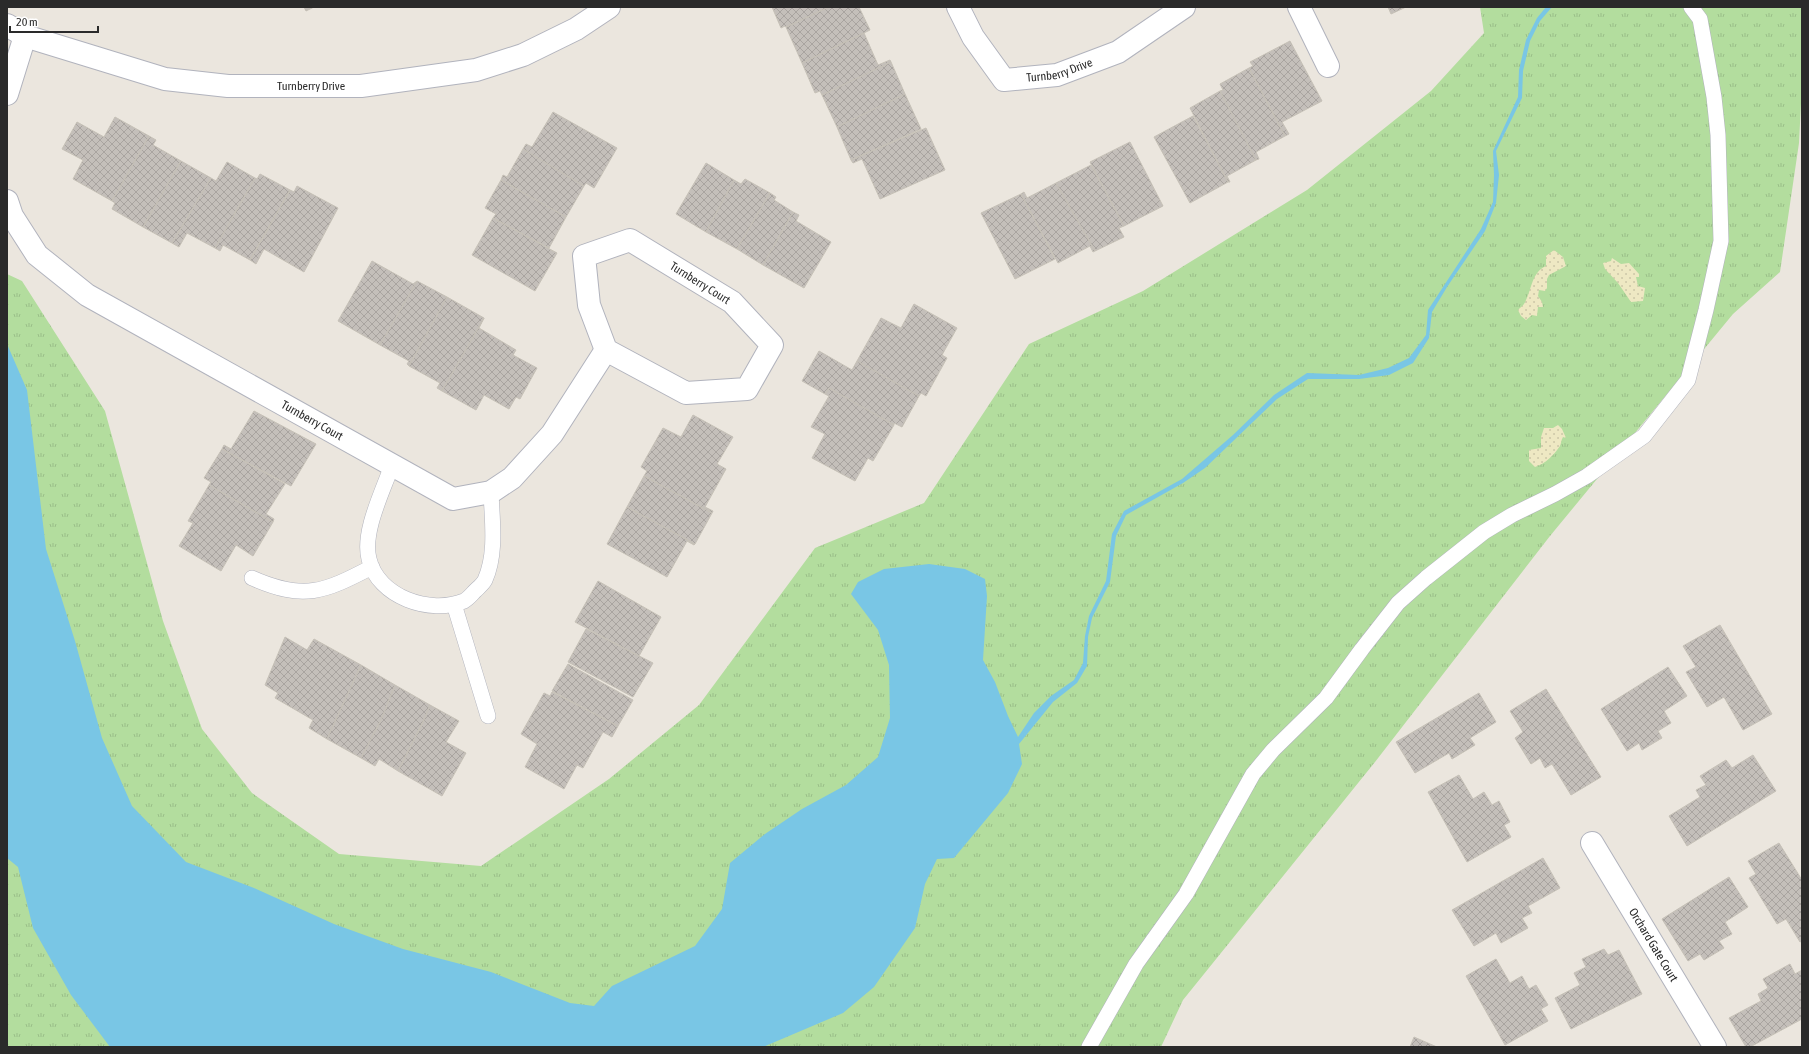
<svg xmlns="http://www.w3.org/2000/svg" width="1809" height="1054" font-family="'Asap Condensed',sans-serif">
	<defs>
		<pattern id="grass-tufts" width="24" height="20" patternUnits="userSpaceOnUse"><rect width="24" height="20" fill="#b3dd9e"/><path d="M3 7l-1-3M5 7V3M7 7l1-3M15 17l-1-3M17 17v-4M19 17l1-3" fill="none" stroke="#9abe88"/></pattern>
		<pattern id="sand-dots" width="8" height="8" patternUnits="userSpaceOnUse"><rect width="8" height="8" fill="#eee8c3"/><path d="M2 2h.1M6 6h.1" fill="none" stroke="#ccc7a8" stroke-width="1.8" stroke-linecap="round"/></pattern>
		<pattern id="building-cross-hatch" width="8" height="8" patternUnits="userSpaceOnUse"><rect width="8" height="8" fill="#c4bfba"/><path d="M0 0l8 8M0 8l8-8" fill="none" stroke="#a9a4a0"/></pattern>
	</defs>
	<rect width="100%" height="100%" fill="#ebe6de"/>
	<path fill="url(#grass-tufts)" d="M1480 7H1802V84L1799 143 1780 272 1733 314 1550 536 1375 762 1183 1000 1161 1047H7V274L22 281 105 411 163 621 202 729 252 793 339 854 481 866 609 779 699 705 815 548 924 503 1029 344 1143 291 1307 190 1431 91 1484 33Z"/>
	<path fill="url(#sand-dots)" d="M1554 250 1563 257 1566 266 1549 275 1547 279V288L1545 291 1539 290 1538 296 1542 302 1543 307H1538L1537 316 1532 315 1526 320 1521 316 1518 310C1521 307 1525 304 1526 300 1532 288 1532 272 1546 266V256Z
		M1612 258 1621 264 1629 263 1639 274V277H1636L1638 286 1645 288 1643 301 1631 302 1618 283 1605 269 1603 263 1611 261Z
		M1558 425 1562 429 1566 438 1563 437C1561 440 1561 444 1560 446 1554 455 1545 464 1535 467L1529 461V450L1541 448V437L1544 428H1553Z"/>
	<path fill="#79c6e5" d="M1546 7H1552L1540 21 1530 41 1523 71 1522 98 1496 151 1499 175 1496 203 1485 231 1447 287 1432 312 1429 338 1413 363 1389 375 1359 379H1308L1277 399 1205 468 1183 483 1126 515 1116 536 1110 582 1092 618 1088 637 1087 666 1077 683 1053 702 1019 744 1022 764 1008 793 954 858 937 859 925 884 915 928 874 987 843 1013 763 1047H110L71 995 33 928 18 867 7 858V344L27 390 46 549 75 641 102 738 132 806 186 862 254 888 334 924 403 949 491 972 570 1003 594 1006 612 986 695 946 722 909 730 863 765 834 802 809 846 785 878 757 890 718 889 665 878 630 851 594 858 582 884 569 929 564 965 569 985 579 987 596 983 660 995 682 1008 716 1018 737 1034 713 1051 696 1074 680 1083 663 1085 636 1089 616 1106 581 1112 534 1124 511 1182 479 1233 435 1274 395 1307 373 1359 375 1388 368 1409 358 1426 335 1428 310 1481 229 1493 202 1494 175 1493 151 1518 97 1519 70 1526 40 1537 18Z"/>
	<path fill="url(#building-cross-hatch)" stroke="#c6c1b7" d="M304 7H314L306 11Z
		M772 7H829L786 27 785 26 781 28Z
		M829 7H859L870 30 802 63 786 27Z
		M1388 7H1406L1391 14Z
		M864 33 878 65 890 60 891 62 822 95 820 91 815 93 802 63Z
		M1290 41 1322 101 1282 122 1289 134 1285 136 1249 68 1253 66 1250 62Z
		M891 62 905 94 837 127 822 95Z
		M1249 68 1285 136 1256 152 1259 159 1256 160 1220 91 1223 90 1220 84Z
		M1220 91 1256 160 1227 176 1230 182H1228L1190 108Z
		M905 94 921 129 851 160 837 127Z
		M553 112 617 148 594 188 586 183 584 186 523 149 526 144 532 147Z
		M1193 116 1228 182 1190 203 1154 137Z
		M115 117 149 136 112 201 73 179 83 160 62 149 77 122 104 137Z
		M926 128 945 170 880 199 862 159 853 163 851 160Z
		M149 136 156 140 153 145 181 161 143 227 112 209 115 203 112 201Z
		M1130 142 1163 206 1124 226 1090 162Z
		M523 149 584 186 566 217 501 180 503 175 507 177Z
		M181 161 211 178 172 243 143 227Z
		M227 162 255 178 215 248 187 233 179 247 172 243 211 178 216 181Z
		M706 163 734 180 706 232 676 214Z
		M1091 165 1124 226 1119 228 1124 237 1095 251 1056 183Z
		M260 174 290 190 250 260 223 245 220 251 215 248 255 178 257 179Z
		M745 179 770 193 737 249 706 232 734 180 741 184Z
		M501 180 566 217 549 248 493 218 496 214 485 208Z
		M1056 183 1095 251 1093 252 1090 246 1058 263 1021 194 1024 192 1027 198Z
		M297 186 338 208 304 272 264 249 256 264 250 260 290 190 294 192Z
		M770 193 776 197 774 200 793 212 763 265 737 249Z
		M1021 194 1055 259 1015 279 981 213Z
		M793 212 799 215 796 221 831 242 804 288 763 265Z
		M493 218 557 253 535 291 472 255Z
		M372 261 413 284 417 281 380 345 338 321Z
		M417 281 447 297 409 366 407 364 409 361 380 345Z
		M447 297 484 318 442 391 437 388 440 383 409 366Z
		M914 304 957 328 942 355 947 358 926 396 921 393 919 396 857 361 881 318 901 328Z
		M484 318 479 328 516 350 513 355 537 368 520 399 516 397 509 409 484 395 476 410 442 391Z
		M819 351 852 370 857 361 919 396 902 427 894 423V425L829 388 825 394 802 381Z
		M829 388 894 425 873 461 868 458 855 481 812 458 825 434 811 427 829 396 825 394Z
		M254 411 316 444 291 486 222 449 224 445 231 449Z
		M693 415 733 437 717 464 726 469 705 507 713 511 712 513 644 476 647 471 641 467 663 428 681 437Z
		M222 449 285 484 266 514 274 519 273 522 209 485 211 482 204 478Z
		M644 476 712 513 695 544 627 507Z
		M209 485 273 522 253 556 236 545 221 571 179 546 193 523 188 521Z
		M627 507 695 544 694 545 687 541 667 577 607 544Z
		M598 581 661 617 639 656 575 622Z
		M1720 625 1772 714 1743 730 1724 697 1707 707 1686 672 1696 667 1683 646Z
		M586 629 653 663 633 697 568 662Z
		M285 637 307 650 314 639 361 665 327 739 309 728 313 720 275 698 278 693 265 685Z
		M568 664 633 700 618 726 552 691Z
		M361 665 395 685 381 720 361 758 327 739Z
		M1668 667 1687 696 1664 711 1671 723 1658 731 1662 738 1642 750 1639 743 1627 751 1601 709Z
		M395 685 430 705 423 722 398 771 379 759 375 766 361 758 381 720Z
		M1546 689 1601 777 1571 795 1552 764 1545 768 1540 758 1531 764 1515 738 1523 732 1510 711Z
		M552 692 618 726 612 737 603 732 583 768 577 765 564 789 525 767 537 744 521 734 544 693 550 696Z
		M1479 693 1496 722 1470 738 1475 745 1452 759 1449 753 1415 773 1396 742Z
		M430 705 459 721 446 742 466 753 442 796 398 771 423 722Z
		M1753 755 1776 791 1687 846 1669 816 1700 797 1696 790 1706 785 1700 776 1726 760 1732 768Z
		M1459 775 1473 799 1484 792 1492 805 1499 801 1510 822 1504 825 1511 837 1467 862 1428 792Z
		M1779 843 1802 880V941L1800 942 1786 919 1777 924 1749 878 1756 874 1748 861Z
		M1543 858 1560 888 1528 906 1532 913 1522 918 1528 928 1501 943 1496 933 1474 946 1452 910Z
		M1729 877 1748 907 1725 922 1732 934 1719 941 1724 948 1704 960 1700 954 1688 961 1662 919Z
		M1604 949 1608 955 1619 950 1642 994 1571 1029 1555 998 1580 985 1574 973 1586 967 1582 959Z
		M1496 959 1510 983 1522 976 1529 989 1536 985 1548 1005 1541 1009 1548 1021 1505 1045 1466 976Z
		M1790 964 1795 974 1802 970V1019L1750 1047H1746L1729 1018 1761 1001 1758 994 1768 988 1763 979Z
		M1414 1037 1437 1047H1410Z"/>
	<g fill="none" stroke-linecap="round" stroke-linejoin="round">
		<defs>
			<path id="lane" d="M392 465C383 491 362 532 369 559 378 597 430 615 464 601 468 599 472 594 475 591 478 588 483 584 485 580 497 553 492 520 491 492
				M252 578C304 601 324 592 372 567
				M454 604 488 716
				M1089 1047 1136 964 1186 894 1253 774 1273 750 1326 698 1362 649 1398 603 1426 578 1484 532 1512 515 1555 494 1587 476 1644 436 1688 380 1706 310 1721 241 1718 135 1714 97 1700 19 1691 7"/>
			<g id="street">
				<path id="s1" d="M958 7 973 37 1004 80 1057 75 1118 52 1184 7"/>
				<path d="M1299 7 1328 66"/>
				<path id="s2" d="M7 25 25 36 165 79 228 86H361L476 70 523 55 576 29 609 7"/>
				<path d="M7 94 25 36"/>
				<path id="s3" d="M7 201 12 216 37 255 87 295 453 499 491 492 512 478 552 434 606 350"/>
				<path d="M630 240 732 302 772 345 747 389 686 393 606 350 589 305 584 256Z"/>
				<path id="s4" d="M1592 843 1715 1047"/>
			</g>
		</defs>
		<use href="#lane" stroke="#b1b3bd" stroke-width="16"/>
		<use href="#street" stroke="#b1b3bd" stroke-width="24"/>
		<use href="#lane" stroke="#fff" stroke-width="15"/>
		<use href="#street" stroke="#fff" stroke-width="22"/>
	</g>
	<g text-anchor="middle" dominant-baseline="central" stroke-width="3" stroke-linejoin="round" paint-order="stroke">
		<g font-size="12" fill="#2a2a2a" stroke="#fff">
			<text stroke="none"><textPath href="#s1" startOffset="143">Turnberry Drive</textPath></text>
			<text stroke="none"><textPath href="#s2" startOffset="314">Turnberry Drive</textPath></text>
			<text transform="translate(700 283) rotate(32)">Turnberry Court</text>
			<text stroke="none"><textPath href="#s3" startOffset="384">Turnberry Court</textPath></text>
			<text stroke="none"><textPath href="#s4" startOffset="119">Orchard Gate Court</textPath></text>
		</g>
	</g>
	<rect width="1809" height="1054" fill="none" stroke="#2a2a2a" stroke-width="16"/>
	<path d="M10 26v6h88v-6" fill="none" stroke="#2a2a2a" stroke-width="2"/>
	<text x="16" y="26" font-size="12" fill="#2a2a2a" stroke="#ffffff" stroke-width="3" paint-order="stroke">20 m</text>
</svg>
